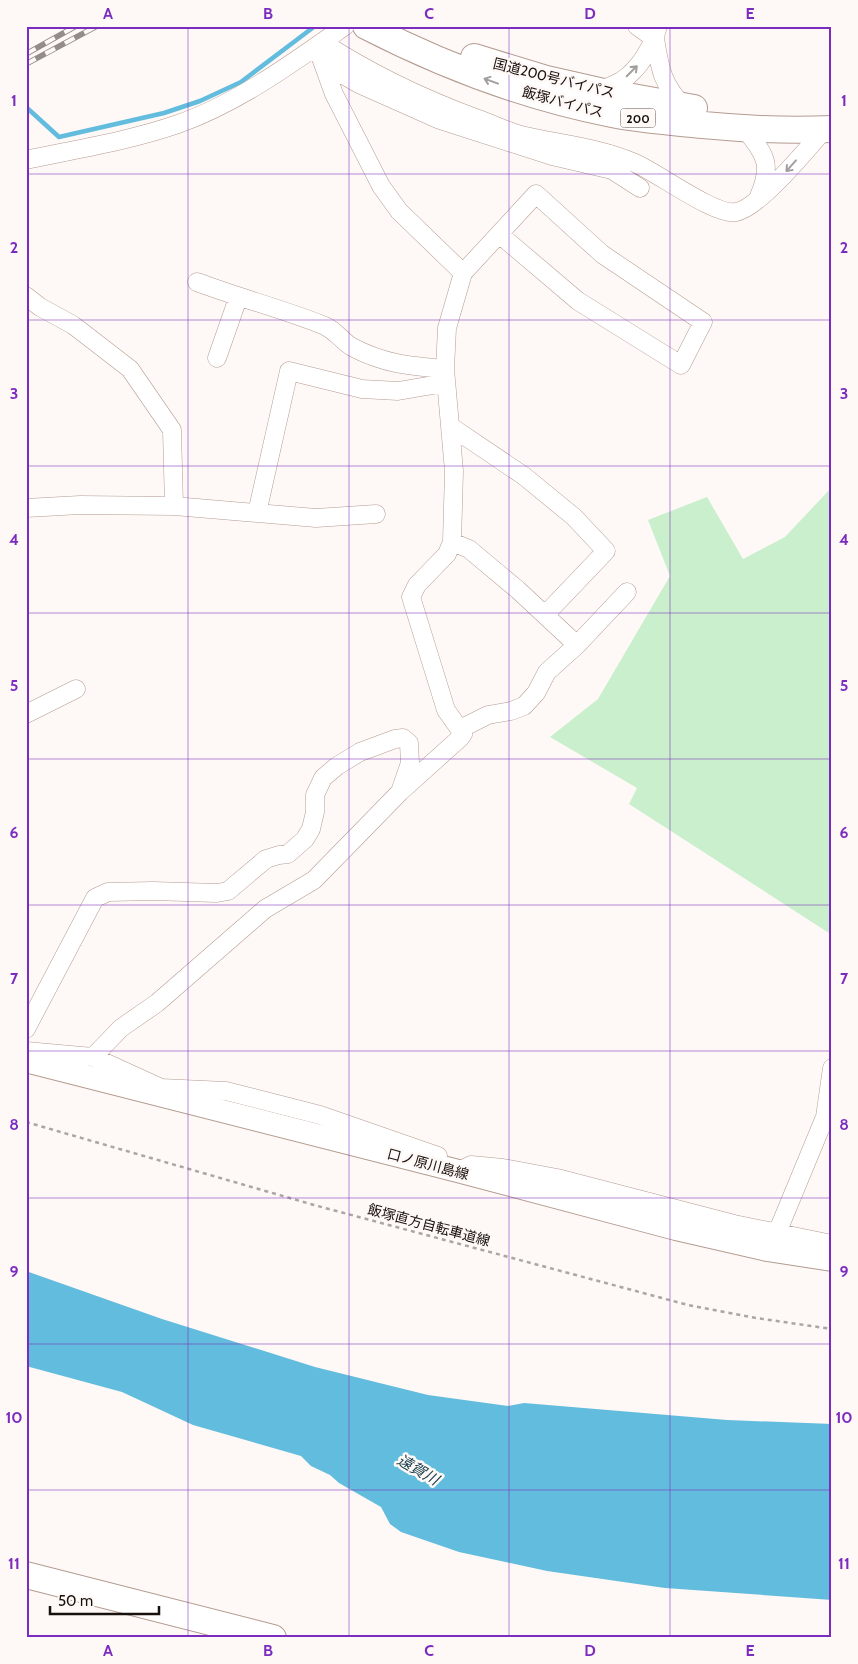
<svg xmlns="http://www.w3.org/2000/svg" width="858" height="1664" font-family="Cabin,'Noto Sans JP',sans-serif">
	<rect width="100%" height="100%" fill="#fef8f6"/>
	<path fill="#c9efcd" d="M832 487V935L629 804 637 788 550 737 598 699 670 576 648 520 707 497 743 559 785 537Z"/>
	<path fill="#62bcdd" d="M26 1271 162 1319 315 1367 428 1395 508 1406 524 1403 727 1420 832 1424V1600L665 1588 547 1571 459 1552 401 1532 390 1524 381 1507 339 1483 330 1475 311 1466 301 1456 193 1425 122 1392 26 1366Z"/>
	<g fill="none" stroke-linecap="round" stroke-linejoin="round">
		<path stroke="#62bcdd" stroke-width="4.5" d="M26 107 59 137 164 113 200 101 241 82 315 26"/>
		<defs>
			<path id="minor" d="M637 26 655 39C660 69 662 84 684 107
				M322 42C371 74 424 99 478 119 492 124 507 131 521 135 559 144 599 147 635 163 658 173 715 216 736 212 758 209 808 148 824 130
				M321 58 336 71 359 84 440 120 552 156 612 170 640 188
				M321 58 334 94 381 186 399 211 463 273
				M599 91C606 88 614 85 621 81 639 70 653 46 658 26
				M745 129C765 155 773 164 759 196
				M26 160C77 149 129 141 178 124 238 103 294 62 345 26
				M197 282C239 298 283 309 325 326 336 331 342 341 352 347 384 364 410 366 445 369
				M26 296 40 307 73 325 130 369 172 430 174 506 316 518 376 514
				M217 358 238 298
				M450 426 524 476 574 517 606 551 545 615
				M26 508 80 505 174 506
				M257 513 289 371 362 389 398 391 445 383
				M452 542 469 549 518 590 577 645
				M26 714 76 689
				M460 729 488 715 511 711 524 706 536 693 547 672 577 645 627 592
				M26 1029 95 898 108 892 153 891 217 893 228 891 266 859 279 855 288 854 305 839 311 829 315 812V795L323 778 337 766 360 752 395 739 403 738 409 743 410 763 401 789
				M26 1051 93 1057 121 1028 157 1003 265 909 314 880 400 792 460 738 463 734 446 710 411 597 417 585 447 554 452 542 454 471 445 369 447 328 463 273 536 194 602 254 703 322 681 365 578 301 499 234
				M93 1057 161 1088 226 1091 320 1115 438 1156
				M461 1170 471 1165 503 1168 557 1178 734 1224 832 1244
				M777 1233 825 1117 832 1068"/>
			<path id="major" d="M26 1061 458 1171 676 1229 767 1250 832 1260"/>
			<path id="highway" d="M366 26C444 66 525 97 612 114 642 120 673 122 703 125 745 129 789 131 832 129
				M474 57 546 79 599 91 694 108
				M26 1575 273 1638"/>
		</defs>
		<use href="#minor" stroke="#b49c90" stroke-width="19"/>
		<use href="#major" stroke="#b49c90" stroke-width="24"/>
		<use href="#highway" stroke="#b49c90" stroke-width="28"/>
		<path stroke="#aca5a3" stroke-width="2.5" stroke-dasharray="4 4" stroke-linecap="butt" d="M26 1122 314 1205 688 1305 756 1318 832 1329"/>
		<use href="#minor" stroke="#fff" stroke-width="18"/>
		<use href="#major" stroke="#fff" stroke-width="22"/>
		<use href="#highway" stroke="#fff" stroke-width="26"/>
		<defs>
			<path id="rail" d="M26 54 76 26
				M26 64 97 26"/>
		</defs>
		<use href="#rail" stroke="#938c89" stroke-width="5.5"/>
		<use href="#rail" stroke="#fef8f6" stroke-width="4" stroke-dasharray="11" stroke-linecap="butt"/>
	</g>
	<defs><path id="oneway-shaft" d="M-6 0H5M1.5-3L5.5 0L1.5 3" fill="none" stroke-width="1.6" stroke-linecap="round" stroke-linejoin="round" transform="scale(1.25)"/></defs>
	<g stroke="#a39f9e">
		<use href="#oneway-shaft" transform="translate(632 71) rotate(-45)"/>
		<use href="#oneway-shaft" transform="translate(491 81) rotate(-160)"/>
		<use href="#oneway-shaft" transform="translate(791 166) rotate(132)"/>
	</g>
	<path fill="none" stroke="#7b2cbf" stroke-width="1" stroke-opacity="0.55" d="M188 26V1638M349 26V1638M509 26V1638M670 26V1638M26 174H832M26 320H832M26 466H832M26 613H832M26 759H832M26 905H832M26 1051H832M26 1198H832M26 1344H832M26 1490H832"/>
	<g text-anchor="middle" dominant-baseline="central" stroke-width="5" stroke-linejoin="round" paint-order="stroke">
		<rect fill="#fef8f6" stroke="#5d5652" stroke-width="1" x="620.5" y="108.5" width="35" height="19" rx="4"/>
		<g font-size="12" font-weight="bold" fill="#18100c">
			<text x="638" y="118">200</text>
		</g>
		<g font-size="14" fill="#18100c" stroke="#fef8f6">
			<text transform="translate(554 78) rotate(14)">国道200号バイパス</text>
			<text transform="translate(563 102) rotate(15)">飯塚バイパス</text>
			<text transform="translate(428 1164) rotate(15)">口ノ原川島線</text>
			<text transform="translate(429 1225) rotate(15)">飯塚直方自転車道線</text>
		</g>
		<g font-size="15" font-style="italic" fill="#113b49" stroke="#fef8f6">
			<text transform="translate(418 1470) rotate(30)">遠賀川</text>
		</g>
	</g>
	<rect width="858" height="1664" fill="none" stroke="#fef8f6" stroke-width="55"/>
	<path d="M50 1606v8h109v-8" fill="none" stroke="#18100c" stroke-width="2.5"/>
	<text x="58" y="1606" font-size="15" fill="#18100c" stroke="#fef8f6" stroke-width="4" paint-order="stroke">50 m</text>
	<rect x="28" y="28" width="802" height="1608" fill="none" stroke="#7b2cbf" stroke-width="2"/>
	<g font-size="16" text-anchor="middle" font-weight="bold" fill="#7b2cbf">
		<text x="108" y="19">A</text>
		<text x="268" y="19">B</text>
		<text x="429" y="19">C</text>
		<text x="590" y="19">D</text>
		<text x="750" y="19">E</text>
		<text x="14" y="106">1</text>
		<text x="844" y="106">1</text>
		<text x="14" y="253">2</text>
		<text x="844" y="253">2</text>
		<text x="14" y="399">3</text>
		<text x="844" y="399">3</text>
		<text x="14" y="545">4</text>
		<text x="844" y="545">4</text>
		<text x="14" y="691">5</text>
		<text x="844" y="691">5</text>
		<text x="14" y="838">6</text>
		<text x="844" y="838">6</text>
		<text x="14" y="984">7</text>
		<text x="844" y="984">7</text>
		<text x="14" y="1130">8</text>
		<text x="844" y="1130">8</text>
		<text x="14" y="1277">9</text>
		<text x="844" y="1277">9</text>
		<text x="14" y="1423">10</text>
		<text x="844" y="1423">10</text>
		<text x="14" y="1569">11</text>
		<text x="844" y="1569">11</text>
		<text x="108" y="1656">A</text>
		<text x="268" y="1656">B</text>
		<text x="429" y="1656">C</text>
		<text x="590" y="1656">D</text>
		<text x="750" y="1656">E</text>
	</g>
</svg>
